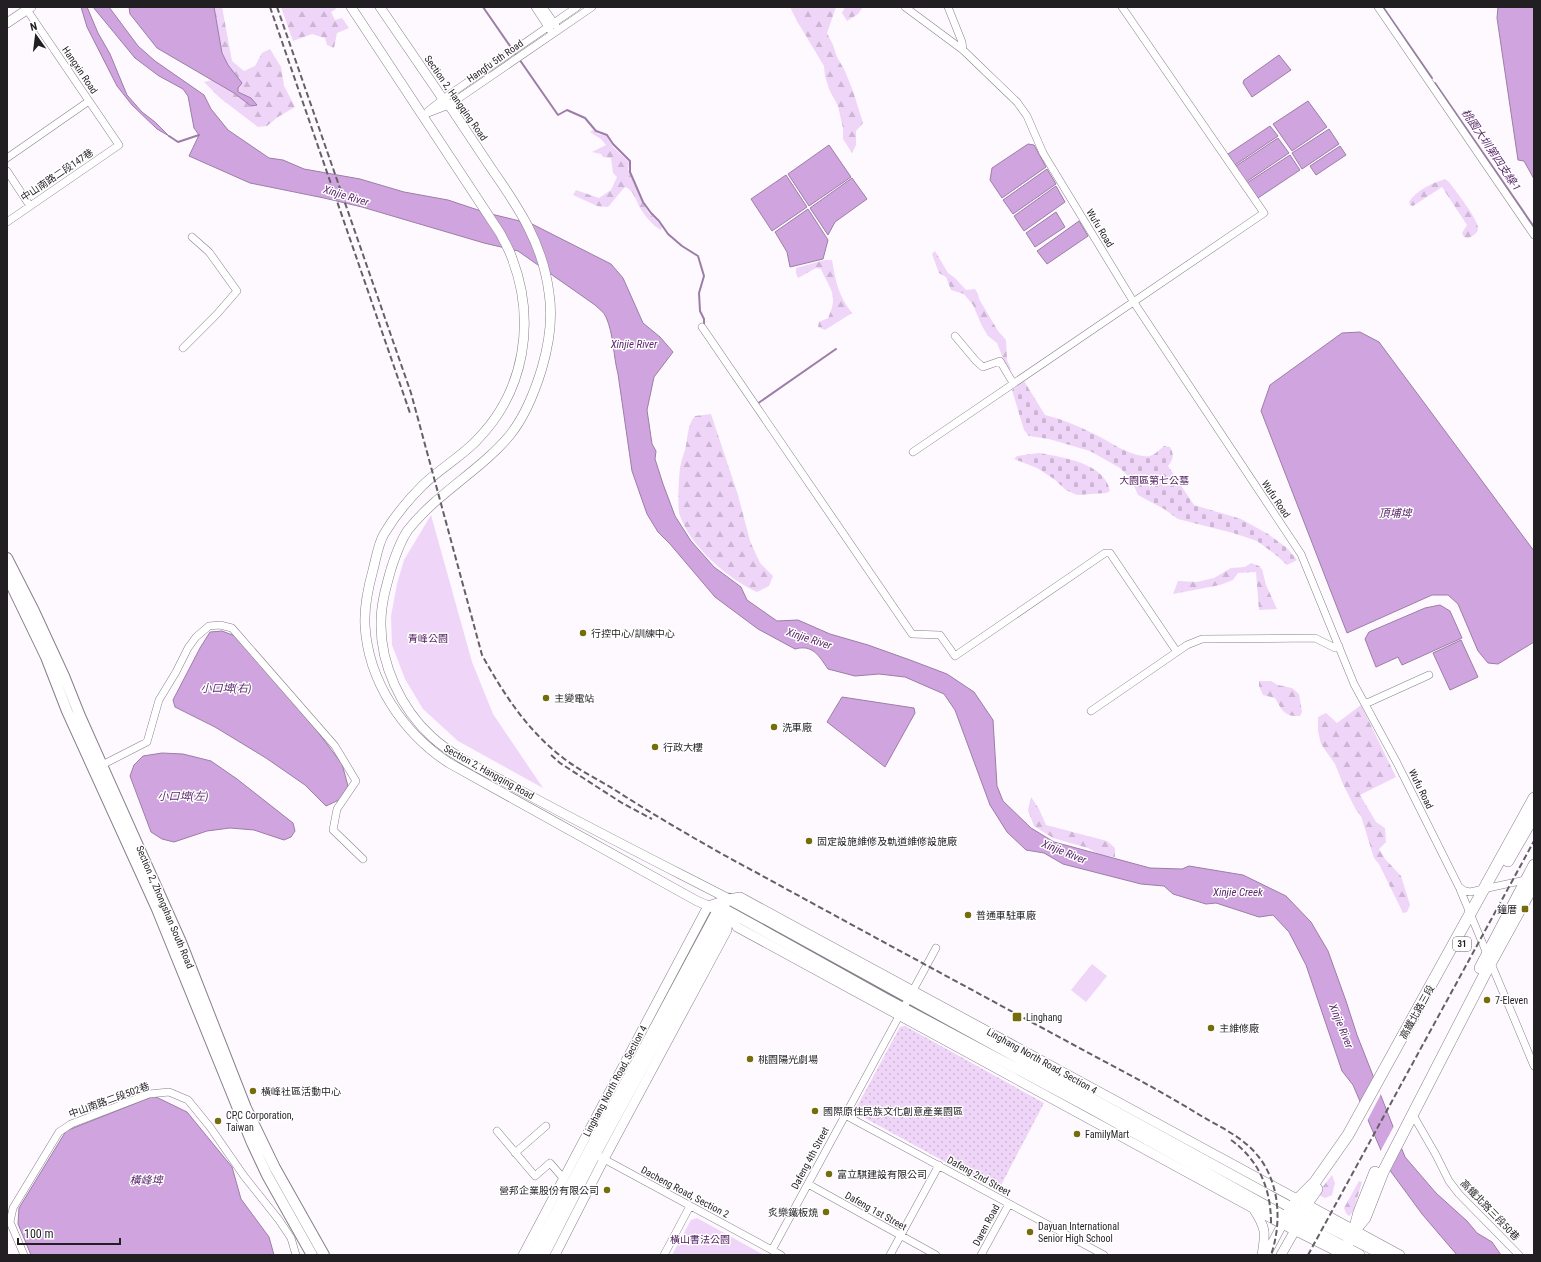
<svg xmlns="http://www.w3.org/2000/svg" width="1541" height="1262" font-family="'Roboto Condensed','Noto Sans TC',sans-serif">
	<defs>
		<pattern id="grass-dots" width="8" height="8" patternUnits="userSpaceOnUse"><rect width="8" height="8" fill="#efd5f8"/><path d="M2 2h.1M6 6h.1" fill="none" stroke="#cdb6d4" stroke-width="1.8" stroke-linecap="round"/></pattern>
		<pattern id="forest-firs" width="22" height="20" patternUnits="userSpaceOnUse"><rect width="22" height="20" fill="#efd5f8"/><path d="M5 1l3.5 6h-7zM16 11l3.5 6h-7z" fill="#cdb6d4"/></pattern>
		<pattern id="cemetery-stones" width="16" height="16" patternUnits="userSpaceOnUse"><rect width="16" height="16" fill="#efd5f8"/><path d="M2 7V4a2 2 0 0 1 4 0v3zM10 15v-3a2 2 0 0 1 4 0v3z" fill="#cdb6d4"/></pattern>
	</defs>
	<rect width="100%" height="100%" fill="#fdf9fe"/>
	<path fill="url(#grass-dots)" d="M905 1026 1044 1103 998 1191 854 1112 900 1027Z"/>
	<path fill="url(#forest-firs)" d="M214 7H222L232 61 244 71 255 66 262 53 270 49 281 67 284 86 295 107 278 117 267 126 258 127 220 98 204 82 212 80 234 93 251 106V98L238 92 237 88 242 83 228 65 222 53Z
		M281 7H335L336 9 331 12 335 20 342 18 349 28 337 33 334 48 327 45 325 38 312 34 293 41Z
		M790 7H836L827 33 833 45 837 57 845 71 853 91 863 123 856 131V145L852 153 843 139V128L838 106 829 89 825 76 824 66 797 21Z
		M845 7H863L858 14 847 21 842 13Z
		M593 130 598 134 607 136 613 147 629 162 628 169 641 199 648 212 662 226 661 230C652 225 644 215 639 206 635 198 634 192 626 187L623 189 608 207 597 206 573 195 576 190 599 198 611 190 617 177 613 173 611 158 603 157 601 154 592 152 606 145 601 139 590 132Z
		M1445 179 1449 182C1455 190 1478 219 1478 228 1478 234 1472 236 1468 238L1464 237 1462 233 1467 225 1442 187 1413 206 1410 205 1409 202C1416 190 1433 183 1445 179Z
		M935 251 948 273 955 278 966 290 975 289 978 294 979 299 998 331 1006 340 1007 360 1011 369 1008 371 997 343 988 336 982 326 973 305 964 294 951 290 946 277 939 273 932 254Z
		M825 260H832C836 283 838 294 852 313L825 330 818 327 819 322 828 318C839 294 830 290 821 269L816 268 798 278 796 273V268Z
		M711 414 738 495 750 541 760 563 773 576 769 586 757 592C727 578 692 548 680 516 677 510 679 476 680 468 681 462 683 456 685 450 688 438 687 425 695 416Z
		M1251 563 1259 566 1262 569 1266 585 1277 609 1259 610 1256 572 1238 573 1233 580 1220 585 1173 594 1178 581 1197 582 1214 578 1231 568 1245 567Z
		M1259 681H1271L1278 685 1292 688 1299 694 1302 712 1300 716C1284 717 1282 710 1275 698L1263 695 1259 686Z
		M1361 705 1396 777 1360 795 1376 822 1385 828 1386 842 1379 849 1385 859 1401 876 1410 905 1407 912 1403 913 1379 864 1374 858 1361 816 1356 810 1343 784 1335 764 1321 744 1318 731V717L1326 713 1337 723Z
		M1031 797 1039 809 1046 825 1107 841 1115 848V857L1100 855 1088 848 1053 838 1034 826 1028 810Z
		M1332 1175 1335 1183 1332 1195 1325 1198 1317 1194Z
		M1359 1181 1362 1182 1353 1212 1349 1216 1346 1213 1344 1208Z"/>
	<path fill="url(#cemetery-stones)" d="M1024 381 1045 415C1062 419 1078 426 1094 434 1109 441 1126 454 1143 456 1152 458 1157 452 1164 446L1170 447C1174 454 1174 459 1168 466L1194 505 1241 519 1268 534 1287 548 1297 560 1287 565 1276 555 1257 541 1233 533 1178 519 1164 509 1138 495 1131 479 1120 468 1090 451 1049 439 1029 436 1024 430 1012 390Z
		M1039 453C1062 457 1105 463 1110 491L1106 493 1077 495 1066 490 1054 479 1037 468 1014 459 1017 456Z"/>
	<path fill="#efd5f8" d="M431 515 472 662 493 714 543 788 458 741 423 709 405 679 392 645 391 616 397 584 404 560Z
		M1092 964 1107 976 1086 1002 1071 990Z
		M697 1218 764 1255H672L691 1220Z"/>
	<path fill="#d0a5df" stroke="#9c7da7" d="M81 7H87L98 33 110 54 127 95 142 112 155 122 169 136 157 129 132 105 117 86 87 27Z
		M93 7H109L138 46 155 61 204 95 211 109 228 130 269 158 283 160 304 169 360 179 404 192 448 200 487 213 532 224 611 264 623 278 643 323 660 337 673 352 654 377 647 410 652 444 656 451 655 459 663 484 675 516 691 541 714 567 741 587 747 600 777 621 798 620 830 634 868 645 910 660 947 674 974 692 993 720 997 786 1003 801 1031 828 1054 842 1150 868 1182 869 1189 866 1243 875 1286 896 1311 922 1328 951 1346 1001 1357 1035 1405 1157 1436 1193 1467 1221 1477 1233 1492 1242 1501 1255H1457L1422 1214 1389 1169 1353 1085 1342 1071 1306 965 1289 932 1273 915 1259 917 1216 903 1206 904 1173 894 1164 886 1141 884 1063 864 1044 853 1026 850 1007 832 990 805 955 710 944 694 905 677 879 674 855 676 828 669C819 656 813 644 795 649L758 629 715 597 670 544 658 532 647 514 632 471 618 374C613 355 614 335 606 317 604 312 599 309 595 305L518 251 484 243 362 207 324 198 250 183 189 156 199 135 194 128 188 96 183 89 159 76 135 58Z
		M129 7H214L222 53 228 65 242 83 238 88V92L251 98 257 105 251 106 234 93 157 48 130 14Z
		M1498 7H1534V179L1524 161 1518 160 1497 18Z
		M1279 55 1291 70 1252 97 1243 83 1244 80Z
		M1308 101 1327 127 1292 151 1273 124Z
		M1270 126 1278 136 1235 165 1228 154Z
		M1329 129 1339 144 1302 169 1292 153Z
		M1278 138 1289 153 1246 182 1236 166Z
		M1028 144 1034 145 1046 167 1002 198 990 180 992 168Z
		M829 145 851 177 809 206 788 174Z
		M1340 146 1346 155 1316 175 1310 166Z
		M1290 155 1300 170 1258 198 1247 183Z
		M1047 169 1056 184 1013 214 1003 200Z
		M786 175 807 207 772 231 751 199Z
		M852 178 867 199 835 222 828 235 810 208Z
		M1056 186 1065 202 1024 231 1014 216Z
		M808 209 828 240 823 259 790 267 787 252 775 232Z
		M1056 212 1065 227 1035 247 1026 233Z
		M1079 221 1088 236 1047 264 1037 251Z
		M1360 332 1379 342 1534 551V642L1498 664 1488 663 1478 651 1458 604 1448 595H1432L1347 633 1261 411 1270 385 1342 333Z
		M1440 605 1450 611 1462 638 1402 665 1398 657 1376 667 1365 639 1369 632 1425 608Z
		M222 631 235 636 308 719 342 764 348 786 339 800 326 806 305 785 266 758 215 727 175 707 173 700 200 648 210 632Z
		M1461 640 1478 677 1450 690 1433 653Z
		M842 697 914 708 915 713 885 767 827 722Z
		M162 753 183 754 211 761 237 779 293 823 295 831 291 837 284 840 254 830 230 828 207 831 174 842 162 839 151 832 130 776 134 765 143 756Z
		M154 1096 187 1112 232 1167 241 1199 269 1237 274 1255H31L18 1224 19 1208 66 1131Z"/>
	<path fill="#fdf9fe" d="M1375 1078 1381 1094 1366 1123 1359 1107Z
		M1394 1126 1402 1144 1388 1170 1380 1152Z"/>
	<g fill="none" stroke-linecap="round" stroke-linejoin="round">
		<path stroke="#9c7da7" stroke-width="2" d="M483 7 558 115 567 110 585 118 596 131 607 135 613 144 630 161V172L643 202 651 213 659 221 668 234 682 246 698 256 704 276 699 293 700 311 704 319V326
			M1383 7 1432 78
			M1435 83 1534 227
			M169 136 178 142 199 135
			M757 404 836 349"/>
		<defs>
			<path id="minor" d="M535 7 550 30
				M543 7 556 26
				M905 7 963 50 1017 102 1027 116 1043 153 1133 301 1301 554 1354 684 1397 763 1459 887 1534 1066
				M948 7 962 42 963 50
				M1378 7 1534 235
				M428 111 443 99 577 7
				M423 115 449 105 592 7
				M7 158 89 101
				M7 171 30 206
				M7 222 119 145 25 7
				M702 327 912 634 940 635 955 656 1105 553H1110L1177 652
				M955 336 976 361 983 367 1000 361 1013 383
				M183 348 217 314 237 291 209 252 192 237
				M913 452 1264 213 1122 7
				M1365 704 1429 675
				M1091 711 1187 645 1202 639 1315 638 1335 648 1339 646
				M102 765 147 742 159 700 176 672 188 648 196 637 209 626 220 625 232 628 335 746 356 781 337 809 333 830 363 859
				M1459 887 1465 891 1470 892 1534 878
				M845 1115 1104 1255
				M1413 1115 1436 1155 1449 1181 1459 1194 1519 1255
				M497 1131 535 1176 550 1163 564 1179
				M591 1152 781 1255
				M515 1153 546 1126
				M808 1184 936 1255
				M772 1250 936 948
				M24 1255 10 1222 13 1208 59 1132 71 1124 149 1094 169 1092 188 1100 210 1127 244 1176 279 1220 291 1238 296 1255
				M664 1255 690 1206
				M890 1255 939 1165
				M981 1255 1009 1204"/>
			<path id="tertiary" d="M351 7 500 233C504 241 509 249 512 258 536 321 525 391 477 440 461 457 439 469 422 486 408 500 394 517 384 534 378 544 376 559 373 570 368 588 364 606 365 625 368 681 403 733 449 763L697 901 718 910 725 911
				M380 7 443 99 449 105C463 126 477 147 491 168 519 208 543 244 549 293 553 318 549 344 542 368 535 391 526 415 510 435 480 471 437 493 408 530 400 541 395 557 391 569 386 587 381 604 381 622 380 664 401 709 432 737 455 758 487 772 514 787 585 826 657 862 729 899
				M7 23 31 7
				M728 911 737 927 1282 1224 1344 1255
				M1253 1208C1266 1228 1266 1232 1262 1255
				M523 1255 708 906 729 899 740 897 1400 1255
				M555 1255 604 1159 727 930 728 911
				M1266 1255 1285 1219
				M1281 1255 1298 1225"/>
			<path id="secondary" d="M7 558 34 611 64 676 80 716 181 942 246 1108 275 1168 324 1255
				M7 576 46 657 67 711 157 909 252 1143 267 1175 312 1255
				M533 1255 718 910 729 899 1067 1085 1292 1208
				M544 1255 595 1155 728 911 888 1000 1092 1109 1286 1217"/>
			<path id="primary" d="M1508 861 1534 816
				M1480 968 1534 865
				M1298 1211 1385 1255
				M1299 1223 1310 1199 1317 1189
				M1355 1227 1359 1212 1375 1172
				M1346 1247 1355 1230 1365 1218 1383 1172 1490 964 1534 884
				M1359 1255 1286 1217 1297 1200 1315 1182 1348 1135 1534 798"/>
		</defs>
		<use href="#minor" stroke="#887f8b" stroke-width="8"/>
		<use href="#tertiary" stroke="#887f8b" stroke-width="10"/>
		<use href="#secondary" stroke="#887f8b" stroke-width="12"/>
		<use href="#primary" stroke="#887f8b" stroke-width="12"/>
		<use href="#minor" stroke="#fff" stroke-width="7"/>
		<use href="#tertiary" stroke="#fff" stroke-width="9"/>
		<use href="#secondary" stroke="#fff" stroke-width="10"/>
		<use href="#primary" stroke="#fff" stroke-width="11"/>
		<path stroke="#646065" stroke-width="2" stroke-dasharray="6 3" stroke-linecap="butt" d="M270 7 410 413
			M277 7 411 393 482 655C503 693 527 730 562 757 578 770 598 779 615 790 662 820 710 848 759 874 872 936 985 997 1098 1058 1134 1077 1169 1096 1203 1117 1222 1128 1244 1138 1258 1156 1280 1183 1282 1223 1271 1255
			M551 755 560 763 622 803 652 819
			M1231 1140C1259 1160 1271 1189 1271 1223
			M1308 1255 1534 841"/>
	</g>
	<g fill="#756d0b" stroke="#fff" stroke-width="1.5">
		<circle cx="583" cy="633" r="4"/>
		<circle cx="546" cy="698" r="4"/>
		<circle cx="774" cy="727" r="4"/>
		<circle cx="655" cy="747" r="4"/>
		<circle cx="809" cy="841" r="4"/>
		<rect x="1521" y="905" width="8" height="8" rx="2"/>
		<circle cx="968" cy="915" r="4"/>
		<circle cx="1487" cy="1000" r="4"/>
		<rect x="1012" y="1012" width="10" height="10" rx="2"/>
		<circle cx="1211" cy="1028" r="4"/>
		<circle cx="750" cy="1059" r="4"/>
		<circle cx="253" cy="1091" r="4"/>
		<circle cx="815" cy="1111" r="4"/>
		<circle cx="218" cy="1121" r="4"/>
		<circle cx="1077" cy="1134" r="4"/>
		<circle cx="829" cy="1174" r="4"/>
		<circle cx="607" cy="1190" r="4"/>
		<circle cx="826" cy="1212" r="4"/>
		<circle cx="1030" cy="1232" r="4"/>
	</g>
	<g text-anchor="middle" dominant-baseline="central" stroke-width="3" stroke-linejoin="round" paint-order="stroke">
		<rect fill="#fff" stroke="#646265" stroke-width="1" x="1453" y="937" width="18" height="14" rx="3"/>
		<g font-size="9" font-weight="bold" fill="#221f23">
			<text x="1462" y="944">31</text>
		</g>
		<g font-size="10" fill="#221f23" stroke="#fff">
			<text transform="translate(495 61) rotate(-35)">Hangfu 5th Road</text>
			<text transform="translate(80 70) rotate(56)">Hangxin Road</text>
			<text transform="translate(456 98) rotate(55)">Section 2, Hangqing Road</text>
			<text transform="translate(57 175) rotate(-34)">中山南路二段147巷</text>
			<text transform="translate(1100 228) rotate(59)">Wufu Road</text>
			<text transform="translate(1276 499) rotate(56)">Wufu Road</text>
			<text transform="translate(489 772) rotate(29)">Section 2, Hangqing Road</text>
			<text transform="translate(1421 789) rotate(64)">Wufu Road</text>
			<text transform="translate(165 907) rotate(67)">Section 2, Zhongshan South Road</text>
			<text transform="translate(1417 1012) rotate(-61)">高鐵北路三段</text>
			<text transform="translate(1042 1061) rotate(29)">Linghang North Road, Section 4</text>
			<text transform="translate(615 1081) rotate(-62)">Linghang North Road, Section 4</text>
			<text transform="translate(109 1100) rotate(-20)">中山南路二段502巷</text>
			<text transform="translate(810 1158) rotate(-62)">Dafeng 4th Street</text>
			<text transform="translate(979 1176) rotate(29)">Dafeng 2nd Street</text>
			<text transform="translate(685 1192) rotate(28)">Dacheng Road, Section 2</text>
			<text transform="translate(1490 1210) rotate(46)">高鐵北路三段50巷</text>
			<text transform="translate(876 1211) rotate(29)">Dafeng 1st Street</text>
			<text transform="translate(986 1225) rotate(-62)">Daren Road</text>
		</g>
		<g font-size="10" fill="#4d195d" stroke="#fff">
			<text x="1154" y="480">大園區第七公墓</text>
			<text x="428" y="638">青峰公園</text>
			<text x="700" y="1239">橫山書法公園</text>
		</g>
		<g font-size="10" fill="#221f23" stroke="#fff" text-anchor="start">
			<text x="591" y="633">行控中心/訓練中心</text>
			<text x="554" y="698">主變電站</text>
			<text x="782" y="727">洗車廠</text>
			<text x="663" y="747">行政大樓</text>
			<text x="817" y="841">固定設施維修及軌道維修設施廠</text>
			<text x="1517" y="909" text-anchor="end">鐘厝</text>
			<text x="976" y="915">普通車駐車廠</text>
			<text x="1495" y="1000">7-Eleven</text>
			<text x="1026" y="1017">Linghang</text>
			<text x="1219" y="1028">主維修廠</text>
			<text x="758" y="1059">桃園陽光劇場</text>
			<text x="261" y="1091">橫峰社區活動中心</text>
			<text x="823" y="1111">國際原住民族文化創意產業園區</text>
			<text x="226" y="1115">CPC Corporation,<tspan x="226" dy="12">Taiwan</tspan></text>
			<text x="1085" y="1134">FamilyMart</text>
			<text x="837" y="1174">富立騏建設有限公司</text>
			<text x="599" y="1190" text-anchor="end">營邦企業股份有限公司</text>
			<text x="818" y="1212" text-anchor="end">炙樂鐵板燒</text>
			<text x="1038" y="1226">Dayuan International<tspan x="1038" dy="12">Senior High School</tspan></text>
		</g>
		<g font-size="11" font-style="italic" fill="#5d2a6e" stroke="#fff">
			<text transform="translate(1491 150) rotate(56)">桃園大圳第四支線-1</text>
			<text transform="translate(346 196) rotate(17)">Xinjie River</text>
			<text x="634" y="344">Xinjie River</text>
			<text x="1395" y="513">頂埔埤</text>
			<text transform="translate(809 639) rotate(18)">Xinjie River</text>
			<text x="226" y="688">小口埤(右)</text>
			<text x="183" y="796">小口埤(左)</text>
			<text transform="translate(1064 852) rotate(22)">Xinjie River</text>
			<text x="1238" y="892">Xinjie Creek</text>
			<text transform="translate(1341 1026) rotate(68)">Xinjie River</text>
			<text x="146" y="1180">橫峰埤</text>
		</g>
	</g>
	<rect width="1541" height="1262" fill="none" stroke="#221f23" stroke-width="16"/>
	<g transform="translate(36 36) rotate(346)" stroke="#ffffff" stroke-width="3" paint-order="stroke">
	<path d="M0-3L7 15L0 10L-7 15Z" fill="#221f23"/>
	<text y="-6" font-size="11" font-weight="bold" text-anchor="middle" fill="#221f23">N</text>
	</g>
	<path d="M18 1238v6h102v-6" fill="none" stroke="#221f23" stroke-width="2"/>
	<text x="24" y="1238" font-size="12" fill="#221f23" stroke="#ffffff" stroke-width="3" paint-order="stroke">100 m</text>
</svg>
